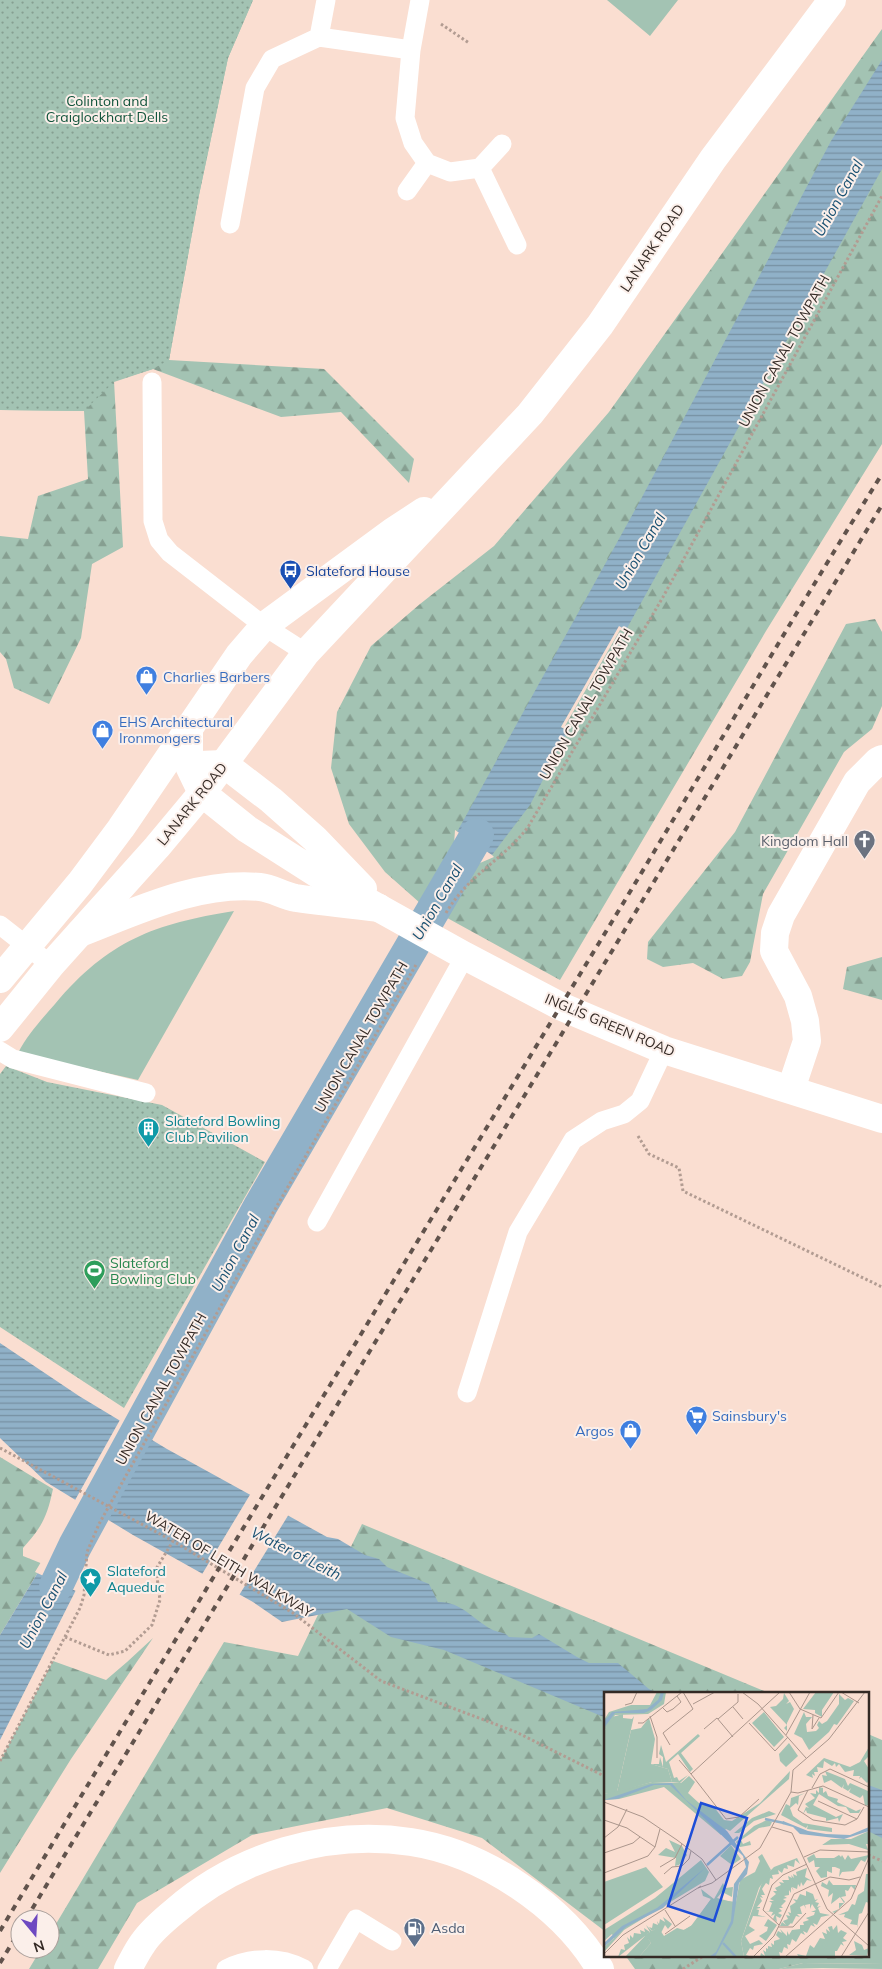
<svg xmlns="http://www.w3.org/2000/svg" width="882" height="1969" font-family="Mulish,sans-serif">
	<defs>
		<pattern id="forest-firs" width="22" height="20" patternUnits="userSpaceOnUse" patternTransform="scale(1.25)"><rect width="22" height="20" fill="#a3c3b3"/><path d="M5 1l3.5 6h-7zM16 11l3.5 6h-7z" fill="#869f91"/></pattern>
		<pattern id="park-dots" width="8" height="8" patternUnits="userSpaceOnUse" patternTransform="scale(1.25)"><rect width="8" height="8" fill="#a3c3b3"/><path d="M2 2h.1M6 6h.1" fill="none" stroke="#869f91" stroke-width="1.8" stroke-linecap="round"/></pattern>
		<pattern id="water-rules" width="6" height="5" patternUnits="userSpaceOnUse" patternTransform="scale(1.25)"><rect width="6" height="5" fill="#90b1c8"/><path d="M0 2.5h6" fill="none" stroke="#7690a2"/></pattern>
	</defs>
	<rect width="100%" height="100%" fill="#faded1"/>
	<path fill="#a3c3b3" d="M607 0H678L650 36Z
		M234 911 138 1080 18 1053C28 1034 41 1020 55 1004 109 940 154 924 234 911Z
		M803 1963 882 1964V1969L822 1968 779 1969Z"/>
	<path fill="url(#forest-firs)" d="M253 0 228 58 199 195 169 360 324 369 414 459 409 483 341 412 281 417 153 369 114 381 123 547 92 564 81 638 49 704 14 688 6 659 0 652V536L28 539 38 496 88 479 84 411 0 410V302Z
		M882 29V444L766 631 560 980 420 903 385 872 349 824 331 768 337 712 371 646 420 604 494 546 609 412Z
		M875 619 882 632V706L872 729 844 752 763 894 750 962 742 976 723 979 693 963 663 967 647 959 648 942 735 832 846 624Z
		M882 957V1000L843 989 847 967Z
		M0 1457 53 1489C47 1517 42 1527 23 1548V1556L43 1564 0 1635Z
		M362 1524 769 1693H606V1932L482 1838 387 1808 252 1835 137 1903 98 1969H29L41 1949H50V1934L224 1642 298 1656Z
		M153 1638 71 1759 0 1873V1761L53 1661 106 1680 127 1662Z
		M868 1734 882 1740V1964L803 1963 779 1969H635L625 1955H868Z"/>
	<path fill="url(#park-dots)" d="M0 0H253L228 58 199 195 169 360 153 369 114 382 84 411 0 410Z
		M6 1066 47 1082 162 1105 265 1162 124 1408 0 1327V1074Z"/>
	<path fill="url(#water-rules)" d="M882 60V169L626 630 619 627 561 727 568 731 530 805 492 855 454 873 457 832 641 499 831 141Z
		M0 1343 79 1396 167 1449 327 1537 338 1539 365 1555 379 1559 387 1567 429 1584 438 1602C460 1601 473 1619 491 1629 497 1633 504 1631 509 1637L532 1638 539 1634 577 1657 589 1663H618L649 1689 657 1693H606V1718L444 1650 391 1637 347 1609 282 1622 253 1602 133 1535 46 1482 0 1438Z
		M43 1564 79 1584 0 1740V1635Z
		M868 1785 882 1790V1838L868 1831Z"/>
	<path fill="#faded1" d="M619 626 626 630 625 632 620 630 565 726 569 729 568 731 561 727Z
		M455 830 492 855 494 857 452 875Z
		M121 1418 152 1437 104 1521 74 1502Z
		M251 1493 289 1514 238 1597 201 1576Z
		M74 1544 78 1545 83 1568 81 1585 78 1592 35 1572 41 1562Z"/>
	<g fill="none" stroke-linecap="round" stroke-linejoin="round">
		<path stroke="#90b1c8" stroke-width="34" d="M56 1586 75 1546 261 1205 477 835"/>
		<path stroke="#b29c92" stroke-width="3" stroke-dasharray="2.5 2.5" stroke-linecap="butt" d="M441 24 469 43
			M446 913C469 874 502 861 528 827L663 597 882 196
			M638 1136 649 1154 679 1168 683 1191 882 1287
			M0 1448 173 1541 293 1613 381 1681 516 1732 606 1777
			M65 1637 109 1655 125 1651 152 1625 160 1600 156 1569 173 1541
			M0 1761 80 1608 84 1595 87 1552 99 1524 274 1211 417 963
			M868 1855 882 1861
			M683 1969 705 1955"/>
		<path stroke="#fff" stroke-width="19" d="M326 0 319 37 411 50
			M420 0 411 50 405 118 413 143 427 163 450 172 480 168 502 144
			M480 168 517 245
			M407 191 427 163
			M230 224 255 88 272 59 319 37
			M152 382 153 521 159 540 170 553 264 626 306 653
			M0 925 51 965
			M0 1051 13 1059 146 1093
			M317 1222 465 956
			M467 1393 518 1232 573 1140 602 1121 624 1114 640 1101 664 1050
			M226 1969C251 1957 279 1956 304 1969
			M327 1969 356 1919 392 1941"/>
		<path stroke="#fff" stroke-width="28" d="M80 933C137 911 198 881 260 887 272 888 284 896 296 898 324 902 352 905 379 908
			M791 1089 807 1041 805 1021 798 996 774 951 775 933 781 915 857 782 878 761 882 759
			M128 1969C133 1960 137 1951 143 1943 151 1931 164 1920 175 1911 238 1856 328 1829 411 1842 484 1853 563 1906 600 1969"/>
		<path stroke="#fff" stroke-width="28" d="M189 729V766L202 793 247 829 316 873 465 956 560 1006 664 1050 882 1119
			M199 765 224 764 271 800 315 839 363 889"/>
		<path stroke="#fff" stroke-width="28" d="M0 979 80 883 121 828 239 655 264 626 392 532 424 511
			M0 1028 51 965 157 847 202 793 306 653 530 414 600 325 713 159 832 0"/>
		<path stroke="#61534c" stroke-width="4" stroke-dasharray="6 6" stroke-linecap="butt" d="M26 1919 882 505
			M0 1931C198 1601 399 1272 599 943 694 787 785 629 882 474
			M0 1963 20 1930"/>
	</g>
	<defs>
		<symbol id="bus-pin" viewBox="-11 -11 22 30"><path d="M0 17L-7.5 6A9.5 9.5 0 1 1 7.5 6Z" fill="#1a4fb4" stroke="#fbefea"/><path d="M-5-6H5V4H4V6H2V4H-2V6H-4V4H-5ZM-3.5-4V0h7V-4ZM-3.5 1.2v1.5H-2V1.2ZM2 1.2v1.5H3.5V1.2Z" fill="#fff"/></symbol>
		<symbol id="shop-pin" viewBox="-11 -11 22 30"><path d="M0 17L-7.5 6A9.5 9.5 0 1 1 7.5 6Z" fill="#3f7fe0" stroke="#fbefea"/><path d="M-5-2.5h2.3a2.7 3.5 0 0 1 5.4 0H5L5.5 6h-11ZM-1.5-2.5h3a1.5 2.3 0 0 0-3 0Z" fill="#fff"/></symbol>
		<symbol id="church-pin" viewBox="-11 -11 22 30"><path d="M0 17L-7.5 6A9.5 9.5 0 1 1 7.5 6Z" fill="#6b7280" stroke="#fbefea"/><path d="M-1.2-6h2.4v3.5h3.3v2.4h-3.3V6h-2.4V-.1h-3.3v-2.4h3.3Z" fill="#fff"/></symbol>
		<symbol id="building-pin" viewBox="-11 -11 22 30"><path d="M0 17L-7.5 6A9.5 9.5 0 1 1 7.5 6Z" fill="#0f9aa8" stroke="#fbefea"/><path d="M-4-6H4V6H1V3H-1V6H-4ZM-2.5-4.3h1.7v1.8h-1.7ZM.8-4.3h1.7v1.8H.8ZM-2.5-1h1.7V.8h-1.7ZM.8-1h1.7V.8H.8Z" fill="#fff"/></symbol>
		<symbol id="stadium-pin" viewBox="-11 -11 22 30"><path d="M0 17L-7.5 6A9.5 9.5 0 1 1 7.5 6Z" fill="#2e9e5b" stroke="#fbefea"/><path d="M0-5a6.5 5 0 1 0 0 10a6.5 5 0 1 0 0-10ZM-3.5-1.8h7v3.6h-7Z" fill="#fff"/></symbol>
		<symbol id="supermarket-pin" viewBox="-11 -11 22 30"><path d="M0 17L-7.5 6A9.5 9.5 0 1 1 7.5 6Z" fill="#3f7fe0" stroke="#fbefea"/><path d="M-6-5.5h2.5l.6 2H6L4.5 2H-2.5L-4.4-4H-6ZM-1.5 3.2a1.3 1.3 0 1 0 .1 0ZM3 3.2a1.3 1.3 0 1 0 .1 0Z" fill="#fff"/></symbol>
		<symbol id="sight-pin" viewBox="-11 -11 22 30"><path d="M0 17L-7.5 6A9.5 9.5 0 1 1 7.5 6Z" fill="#0f9aa8" stroke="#fbefea"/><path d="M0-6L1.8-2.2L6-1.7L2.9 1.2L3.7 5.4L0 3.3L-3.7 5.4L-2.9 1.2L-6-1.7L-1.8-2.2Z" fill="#fff"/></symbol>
		<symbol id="fuel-pin" viewBox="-11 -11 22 30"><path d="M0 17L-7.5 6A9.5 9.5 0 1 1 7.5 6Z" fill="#5c6f8a" stroke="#fbefea"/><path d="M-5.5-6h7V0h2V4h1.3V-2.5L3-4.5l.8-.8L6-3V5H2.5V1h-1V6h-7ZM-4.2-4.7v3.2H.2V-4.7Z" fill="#fff"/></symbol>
	</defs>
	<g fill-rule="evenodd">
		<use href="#bus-pin" x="278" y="558" width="25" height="34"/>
		<use href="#shop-pin" x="134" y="664" width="25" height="34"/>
		<use href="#shop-pin" x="90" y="718" width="25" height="34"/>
		<use href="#church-pin" x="852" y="828" width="25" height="34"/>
		<use href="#building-pin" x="136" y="1116" width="25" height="34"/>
		<use href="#stadium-pin" x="82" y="1258" width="25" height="34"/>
		<use href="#supermarket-pin" x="684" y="1404" width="25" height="34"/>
		<use href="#shop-pin" x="618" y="1418" width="25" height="34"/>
		<use href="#sight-pin" x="78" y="1566" width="25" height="34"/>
		<use href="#fuel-pin" x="402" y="1916" width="25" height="34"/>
	</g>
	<g text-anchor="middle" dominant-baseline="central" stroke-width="4" stroke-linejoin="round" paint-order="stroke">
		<g font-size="14" fill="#11543b" stroke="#fbefea">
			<text x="107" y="101">Colinton and<tspan x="107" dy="16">Craiglockhart Dells</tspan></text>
		</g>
		<g font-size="14" fill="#342a25" stroke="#fbefea">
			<text transform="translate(652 248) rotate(-56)">LANARK ROAD</text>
			<text transform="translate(784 351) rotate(-61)">UNION CANAL TOWPATH</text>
			<text transform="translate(586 704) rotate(-60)">UNION CANAL TOWPATH</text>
			<text transform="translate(192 804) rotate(-51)">LANARK ROAD</text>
			<text transform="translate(610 1025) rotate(23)">INGLIS GREEN ROAD</text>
			<text transform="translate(361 1037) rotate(-60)">UNION CANAL TOWPATH</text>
			<text transform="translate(161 1389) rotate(-61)">UNION CANAL TOWPATH</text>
			<text transform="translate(229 1564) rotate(31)">WATER OF LEITH WALKWAY</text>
		</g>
		<g font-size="14" fill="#164399" stroke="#fbefea" text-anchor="start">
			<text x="306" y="571">Slateford House</text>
		</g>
		<g font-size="14" fill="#366cbe" stroke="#fbefea" text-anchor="start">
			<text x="163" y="677">Charlies Barbers</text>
			<text x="119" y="722">EHS Architectural<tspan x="119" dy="16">Ironmongers</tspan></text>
			<text x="712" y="1416">Sainsbury's</text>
			<text x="614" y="1431" text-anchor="end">Argos</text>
		</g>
		<g font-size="14" fill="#5b616d" stroke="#fbefea" text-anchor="end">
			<text x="848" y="841">Kingdom Hall</text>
		</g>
		<g font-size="14" fill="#0d838f" stroke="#fbefea" text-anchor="start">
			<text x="165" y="1121">Slateford Bowling<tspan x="165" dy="16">Club Pavilion</tspan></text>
			<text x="107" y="1571">Slateford<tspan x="107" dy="16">Aqueduc</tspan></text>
		</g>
		<g font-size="14" fill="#27864d" stroke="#fbefea" text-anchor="start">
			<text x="110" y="1263">Slateford<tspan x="110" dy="16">Bowling Club</tspan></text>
		</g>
		<g font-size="14" fill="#4e5e75" stroke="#fbefea" text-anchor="start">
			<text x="431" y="1928">Asda</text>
		</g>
		<g font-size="15" font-style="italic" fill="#1b5273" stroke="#fbefea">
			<text transform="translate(838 198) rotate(-61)">Union Canal</text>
			<text transform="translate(640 551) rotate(-60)">Union Canal</text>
			<text transform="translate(437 902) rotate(-60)">Union Canal</text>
			<text transform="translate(235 1253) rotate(-62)">Union Canal</text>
			<text transform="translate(296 1553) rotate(27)">Water of Leith</text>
			<text transform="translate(43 1610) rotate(-62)">Union Canal</text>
		</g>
	</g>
	<g transform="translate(604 1692)">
		<rect width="265" height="265" fill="#faded1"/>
		<path d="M212 0H230L218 18V25L211 21V18L199 17ZM180 1 185 9 182 12 186 10 190 17 183 31V39L180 36 183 33 166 15 172 14 179 7ZM235 2 241 8 244 6 250 9 233 33 230 32 225 40 205 58 198 46 190 42 200 20 202 25H208L202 32 203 40 212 39 215 36 213 33 215 29 218 32 223 29 235 12ZM160 20 180 45 170 55 148 31ZM19 22V26L28 27 30 24 13 100 0 102V40L8 25ZM94 42 96 44 77 61 89 77 86 80 74 62 65 70 70 86 73 85 75 89 84 83 76 91 68 90 64 77 47 72H55L56 65 59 75V65L55 62 57 53 62 70ZM185 51 194 64 182 75 176 69 175 62ZM265 55V64L260 69 265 77V89L263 91 257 85 255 87 256 84H249L250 78 241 80 235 72 232 75 231 71 228 74 220 69 219 76 213 75 214 80H210L211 84 208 82 209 86 202 83 220 66 246 75 256 70ZM221 79 241 87 244 94 246 91 264 99 265 113 261 114 259 103 256 106 245 100 247 96 244 99 239 96 240 92 238 96 227 88 220 91 218 83 223 84ZM215 95 219 96V101L222 99 224 104 234 107 233 110 252 119 257 117 255 121H246L242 115 234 114 215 102 209 113 232 125 239 122 235 130 234 126 222 129V126L203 121 202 118 199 122 202 115 205 116 201 112 211 106 206 101 212 102V98L215 101ZM201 101 195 104 194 113 192 111 186 116 189 124 199 131 228 136V140L203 137 204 133 202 136 177 123 182 112 186 114 187 106ZM265 139V152H262L264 158 245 152 218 153 227 147H247ZM210 162 212 166H230L235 163 237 165 238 163 241 168 244 163 247 167 265 163 261 170 257 168 250 179 238 180 235 185 236 177 231 175H228V181L223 179V185L217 186 212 179 216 175H211L210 168 205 171 203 166ZM193 166 196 172 191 168 190 175 183 173 184 177 180 176 178 181 174 178 175 182 168 183 169 187 166 186 165 193 162 191 158 197 161 203H157L159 206 156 205 158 209 153 215H156V216L152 217 155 218 154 223 162 225 149 224 145 234 151 238 141 244 146 252 155 248 159 252 150 254 149 258 146 256 142 263 145 264 140 265 137 249 160 185 170 175ZM203 176 201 185 208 189 203 188 199 194 197 190 196 195 194 192 193 197 188 195 190 199 187 195V201L185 198V203L180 204 183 206 179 207 182 209 177 214 179 216H175L178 219 174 221 178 223 176 226 172 224 173 230 169 227 171 222 167 224 169 220 161 219H165L168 211 165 209H170L166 207 172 202 169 199H173L171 196 177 193 175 190 180 191 178 188H185L184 184 188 186 187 183 190 186 189 182 193 184 192 180ZM262 182H265V211L262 210 258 221 255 222 253 236V233L246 232 248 228 240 225 241 222 234 223 244 219 248 212 251 213 254 203 260 199ZM225 188 229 193H252L251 198 247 194 244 199 241 198 242 204 237 205 241 210 231 221 228 220 235 217V211H240L236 205 227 212 229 201 224 205 225 198 217 194 218 190 223 193ZM202 199 209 202 211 208 214 207 211 210 215 211 213 215 217 214 214 216 216 221 226 223 217 225 213 233 209 231 211 235 207 233 203 241 199 239 201 243 197 241 192 250 188 247 186 253 183 252 184 257 180 255 178 261 175 260 176 264 156 265 157 261 161 264 159 258 162 260V256L164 257V254L168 255 167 251 170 253V249L176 247 172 243 174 239 178 241 176 237 183 244V239L185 243 188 238 196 237V233H200L199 230 205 228 202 226 210 223 211 220H207L212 218 208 212 206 217V212L201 213 202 217 200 213 196 215 198 222H193L196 225 192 224 188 232 187 231 184 234H176L178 230 182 233 179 229 184 227 182 223 186 224 184 220 187 221 186 214 192 210 189 207 193 208 196 202 202 204ZM59 225 68 232 64 237 61 233 57 241 54 236 48 239 45 235 48 236 49 231 54 233 53 229 55 232 56 227 61 230ZM164 227 173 233 162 249 155 244 163 239 164 235 160 234ZM233 233 234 241 237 238 243 241 239 246 243 249 238 250 240 254 237 252 233 259H231V265H195L193 262 202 264 206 253 210 256 216 246 221 247 218 240 223 242 222 237 226 240 224 235 228 234 229 238ZM40 236 46 240 14 265 17 257 21 258 20 253 25 251 23 245 26 248V243L29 246 30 241 37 242 36 238 41 240ZM42 243 47 251 35 265H21ZM250 249 258 253 260 258 265 256 263 264 245 263 252 258Z" fill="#a3c3b3"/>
		<path d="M53 0H62L60 12 44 22 11 23 0 40V28L5 20 27 13H46ZM186 79 185 87 126 139 122 137 117 143 60 95 15 107 0 108V102L48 90 77 91 85 84 91 90 84 101 95 111 110 115 120 128 128 129 156 111ZM165 119 172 122 150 129 135 141H130L148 126ZM163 128 168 130 166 134 155 136 137 148 139 152 146 149 147 153 136 155 132 150 150 134ZM65 148 78 154 83 163 75 173 71 174 72 166 54 163 62 156 71 160ZM97 168 105 180 101 189 20 238 0 260V255L10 246 8 242 0 249V238L51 206ZM119 191 121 196 129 195 128 205 118 200 113 206 128 210 76 246 73 236 80 238 90 232 107 207 99 204 97 197 110 207Z" fill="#a3c3b3"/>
		<path d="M45 26 51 47 47 72 64 77 68 90H48L13 100 27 38 37 36Z" fill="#a3c3b3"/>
		<path d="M127 153 137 167 128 173 116 164ZM158 162 167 178 155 196 137 249 140 265H35L47 251 41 243 46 240 42 233 48 239 54 235 60 244 73 236 78 239 87 234 107 207 132 210 136 188 151 180 156 169 154 165ZM42 175 59 195 0 233V190Z" fill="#a3c3b3"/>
		<path d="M57 0H60L58 8 47 18 40 21H11L0 36 1 28 8 20 43 17 54 8ZM68 91 82 108 123 139 145 170 143 182 135 191 129 231 111 265H105L112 260 127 229 130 192 142 175 139 164 66 93H50L13 107 0 108 47 92ZM179 129 204 139 222 142 246 143 265 135V139L240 147 196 142 189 135 178 132ZM101 176 59 216 22 235 0 255V251L18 234 53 216Z" fill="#90b1c8"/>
		<path fill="none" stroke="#90b1c8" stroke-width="2.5" d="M161 127 180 131M103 173 134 145M119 251 132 265"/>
		<path fill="none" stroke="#ab968c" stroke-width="1" d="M138 0 154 12 202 66M185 0 196 17 217 26 235 0M237 0 255 11M89 12 111 0M21 13 28 11 33 0M58 15 63 20 69 17 77 10 73 4M129 15 139 27M209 23 208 37 215 26M46 24 53 45V66M114 27 134 10V2M34 31H39L78 0M145 31 171 59 184 45M100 37 113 26 129 45M182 43 206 0M66 53 59 41 89 17 79 0M75 68 87 82M208 96 216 82 226 77 265 95M204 98 194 118 209 128 241 133 253 127 260 115M187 100 194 101 219 94 265 115M155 107 135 125 122 127 87 82 176 0M214 109 253 127M0 110 39 125 73 148 98 167 112 188M0 128 23 136 51 155M168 135 188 141 223 217 265 254M0 146 14 135 23 117M0 161 29 151 36 145M200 165 216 158 265 160M56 175 71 166 78 152M0 181 44 164 51 155 56 137M60 182 68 175 78 174 85 167 87 159M94 196 108 191 156 156 187 100 189 78 225 47 261 0M61 218 71 234M175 233 159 218 168 193 179 183 203 172M174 235H189L202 221M61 242 86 224M0 262 19 243 97 194M149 265 170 244 190 202 226 185 245 188 256 185M181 265 247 207 265 166M237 265 265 220"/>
		<path fill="#1d4ed8" fill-opacity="0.15" stroke="#1d4ed8" stroke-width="2.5" d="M97 111 143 126 110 229 64 214Z"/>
		<rect width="265" height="265" fill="none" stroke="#342a25" stroke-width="2.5"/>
	</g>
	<g transform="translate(35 1934) rotate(162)"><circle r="24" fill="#fbefea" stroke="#aba09b"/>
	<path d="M0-4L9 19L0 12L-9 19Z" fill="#6e49c1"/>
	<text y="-8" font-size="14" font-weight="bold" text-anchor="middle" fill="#342a25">N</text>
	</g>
</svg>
